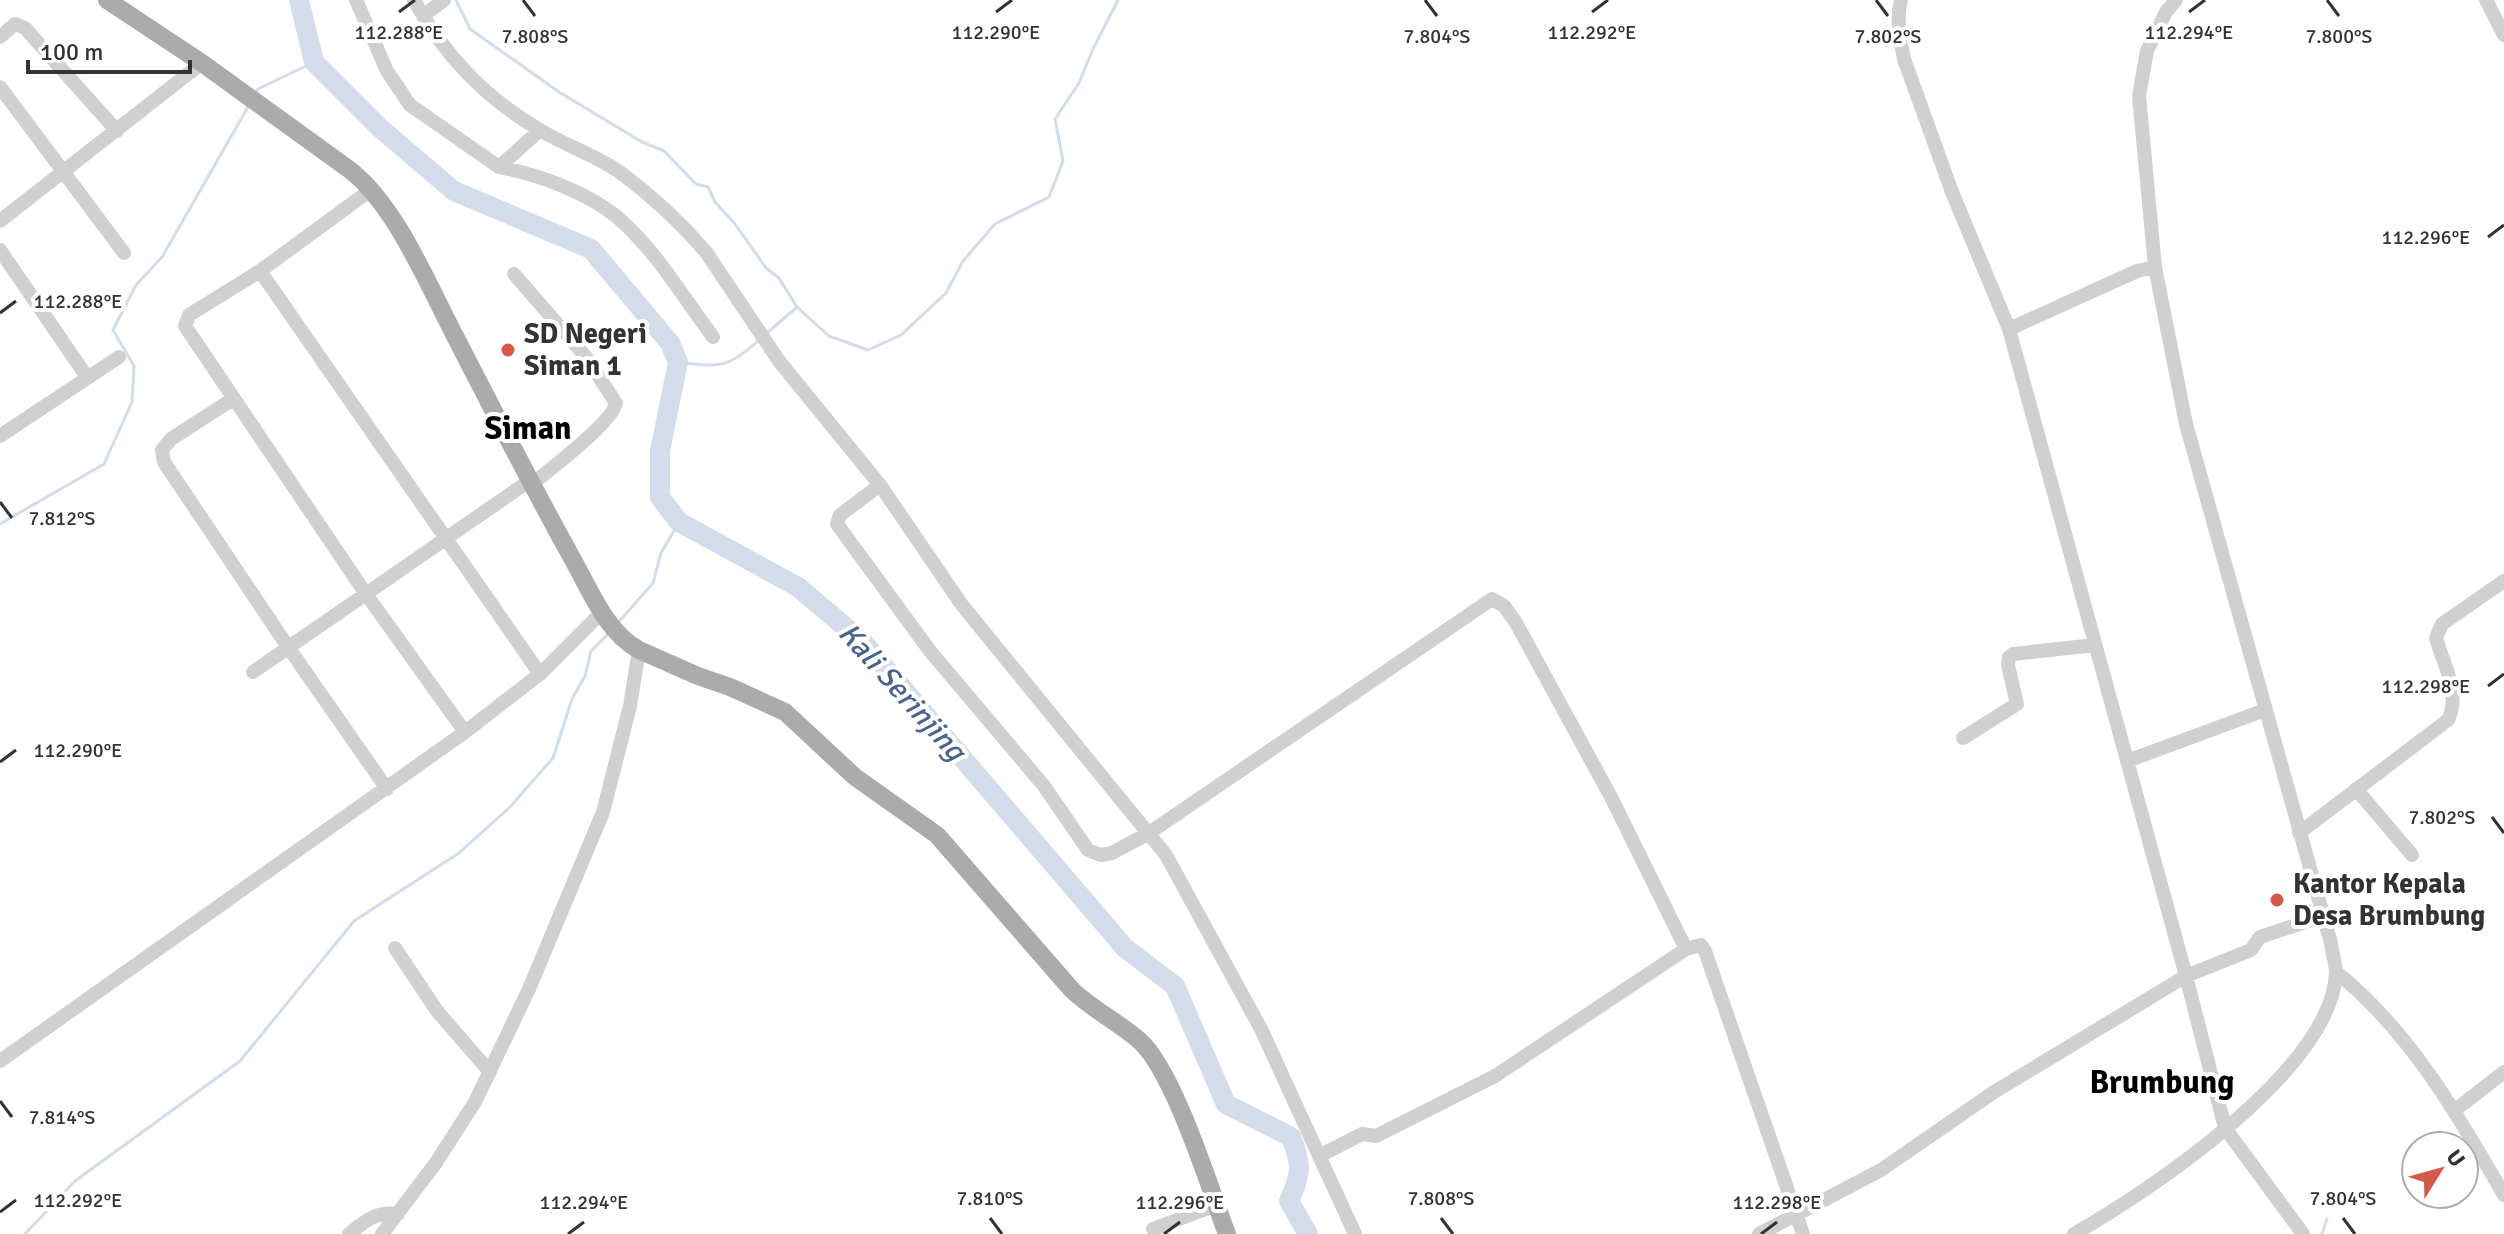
<svg xmlns="http://www.w3.org/2000/svg" width="2504" height="1234" font-family="Signika,sans-serif">
	<rect width="100%" height="100%" fill="#fff"/>
	<g fill="none" stroke-linecap="round" stroke-linejoin="round">
		<path stroke="#d2dceb" stroke-width="3" d="M456 0 470 29 559 92 642 142 664 151 696 184 708 187 715 202 735 224 766 268 779 278 797 307
			M256 93 258 89 314 62
			M767 333 797 307 829 336 868 350 901 335 946 293 963 261 995 224 1049 197 1063 161 1055 119 1079 83 1093 49 1118 0
			M678 362C719 367 727 369 758 341
			M0 524 104 464 132 402 134 366 113 330 136 285 162 257 248 107
			M617 624 653 583 661 553 679 522
			M25 1234 75 1181 240 1061 354 921 459 853 510 807 553 758 572 699 585 676 591 651 609 633
			M2322 1234 2327 1219"/>
		<path stroke="#d2dceb" stroke-width="20" d="M299 0 314 62 380 128 454 191 591 249 670 343 678 362 660 451V497L679 522 798 587 863 642 1125 948 1175 986 1226 1104 1291 1137C1302 1165 1302 1173 1289 1201L1308 1234"/>
		<path stroke="#d0d0d0" stroke-width="14" d="M356 0 387 71 410 105 499 167 540 130
			M414 0C445 56 484 97 540 130 566 146 596 155 621 173 652 196 681 223 706 252L779 361 880 485 962 605 1166 855 1261 1029 1355 1234
			M1901 0C1896 19 1900 39 1904 59L1952 192 2009 329 2186 976 2225 1128 2303 1234
			M2486 0 2504 35
			M423 16 444 0
			M0 37 15 24 25 28 117 131
			M0 87 124 253
			M499 167C537 174 587 192 617 217 655 249 683 297 713 337
			M372 189 260 271 189 315 185 326 366 594 465 732
			M0 221 202 63
			M0 250 87 377
			M260 271 540 674
			M514 274 586 357 616 403C612 423 550 469 531 485
			M2009 329 2137 271 2155 267
			M233 399 171 439 162 450 164 462 288 647 387 789
			M0 436 119 357
			M880 485 840 515 837 524 930 651 1044 786 1088 850 1101 855 1112 853 1149 833 1492 599 1504 606 1515 621 1611 797 1686 949
			M253 672 529 481
			M1963 738 2017 704 2008 665 2009 657 2013 654 2095 645
			M2127 761 2265 710
			M2356 789 2412 855
			M2299 833 2448 720C2461 693 2444 666 2436 638L2442 624 2504 581
			M395 948 437 1011 490 1072
			M2336 972C2409 1030 2458 1115 2504 1195
			M0 1061 465 732 540 674 602 612
			M2454 1111 2504 1072
			M1319 1156 1362 1134 1376 1136 1495 1076 1686 949 1701 945 1705 951 1803 1234
			M1153 1229 1216 1205
			M349 1234C365 1221 376 1211 398 1214
			M382 1234 435 1164 475 1102 529 989 603 812 630 706 639 650
			M1759 1234 1881 1170 1994 1092 2186 976 2251 950 2260 937 2323 916
			M2074 1234C2151 1190 2331 1070 2336 973 2336 964 2332 953 2331 943L2186 424 2155 267 2139 96 2147 51 2166 12 2176 0"/>
		<path stroke="#ababab" stroke-width="18" d="M107 0 202 63 350 170C397 207 428 285 456 338 494 412 532 486 572 558 590 590 606 632 639 650L698 676 730 687 785 712 855 777 937 835 1072 990C1093 1010 1120 1023 1141 1042 1175 1075 1209 1186 1227 1234"/>
	</g>
	<path fill="none" stroke="#333" stroke-width="3" d="M523 0 535 16M1425 0 1437 16M1876 0 1888 16M2327 0 2339 16M399 12 415 0M996 12 1012 0M1592 12 1608 0M2189 12 2205 0M2488 237 2504 225M0 313 16 301M0 502 12 518M2488 686 2504 674M0 762 16 750M2492 817 2504 833M0 1101 12 1117M0 1212 16 1200M990 1218 1002 1234M1441 1218 1453 1234M2343 1218 2355 1234M568 1234 584 1222M1164 1234 1180 1222M1761 1234 1777 1222"/>
	<g fill="#d65a49" stroke="#fff" stroke-width="3">
		<circle cx="508" cy="350" r="8"/>
		<circle cx="2277" cy="900" r="8"/>
	</g>
	<g text-anchor="middle" dominant-baseline="central" stroke-width="8" stroke-linejoin="round" paint-order="stroke">
		<g font-size="28" font-weight="bold" fill="#333" stroke="#fff" text-anchor="start">
			<text x="524" y="334">SD Negeri<tspan x="524" dy="32">Siman 1</tspan></text>
			<text x="2293" y="884">Kantor Kepala<tspan x="2293" dy="32">Desa Brumbung</tspan></text>
		</g>
		<g font-size="30" font-style="italic" fill="#47658f" stroke="#fff">
			<text transform="translate(902 692) rotate(48)">Kali Serinjing</text>
		</g>
		<g font-size="32" font-weight="bold" fill="#000" stroke="#fff">
			<text x="528" y="428">Siman</text>
			<text x="2162" y="1082">Brumbung</text>
		</g>
	</g>
	<g font-size="20" text-anchor="middle" fill="#333" stroke="#fff" stroke-width="8" stroke-linejoin="round" paint-order="stroke">
		<text x="399" y="39">112.288°E</text>
		<text x="996" y="39">112.290°E</text>
		<text x="1592" y="39">112.292°E</text>
		<text x="2189" y="39">112.294°E</text>
		<text x="2339" y="43">7.800°S</text>
		<text x="535" y="43">7.808°S</text>
		<text x="1437" y="43">7.804°S</text>
		<text x="1888" y="43">7.802°S</text>
		<text x="2426" y="244">112.296°E</text>
		<text x="78" y="308">112.288°E</text>
		<text x="62" y="525">7.812°S</text>
		<text x="2426" y="693">112.298°E</text>
		<text x="78" y="757">112.290°E</text>
		<text x="2442" y="824">7.802°S</text>
		<text x="62" y="1124">7.814°S</text>
		<text x="990" y="1205">7.810°S</text>
		<text x="1441" y="1205">7.808°S</text>
		<text x="2343" y="1205">7.804°S</text>
		<text x="78" y="1207">112.292°E</text>
		<text x="584" y="1209">112.294°E</text>
		<text x="1180" y="1209">112.296°E</text>
		<text x="1777" y="1209">112.298°E</text>
	</g>
	<g transform="translate(2440 1170) rotate(53)"><circle r="38" fill="#ffffff" stroke="#adadad" stroke-width="2"/>
	<path d="M0-6L14 30L0 20L-14 30Z" fill="#d65a49"/>
	<text y="-12" font-size="22" font-weight="bold" text-anchor="middle" fill="#333333">U</text>
	</g>
	<path d="M28 60v12h162v-12" fill="none" stroke="#333333" stroke-width="4"/>
	<text x="40" y="60" font-size="24" fill="#333333" stroke="#ffffff" stroke-width="6" paint-order="stroke">100 m</text>
</svg>
